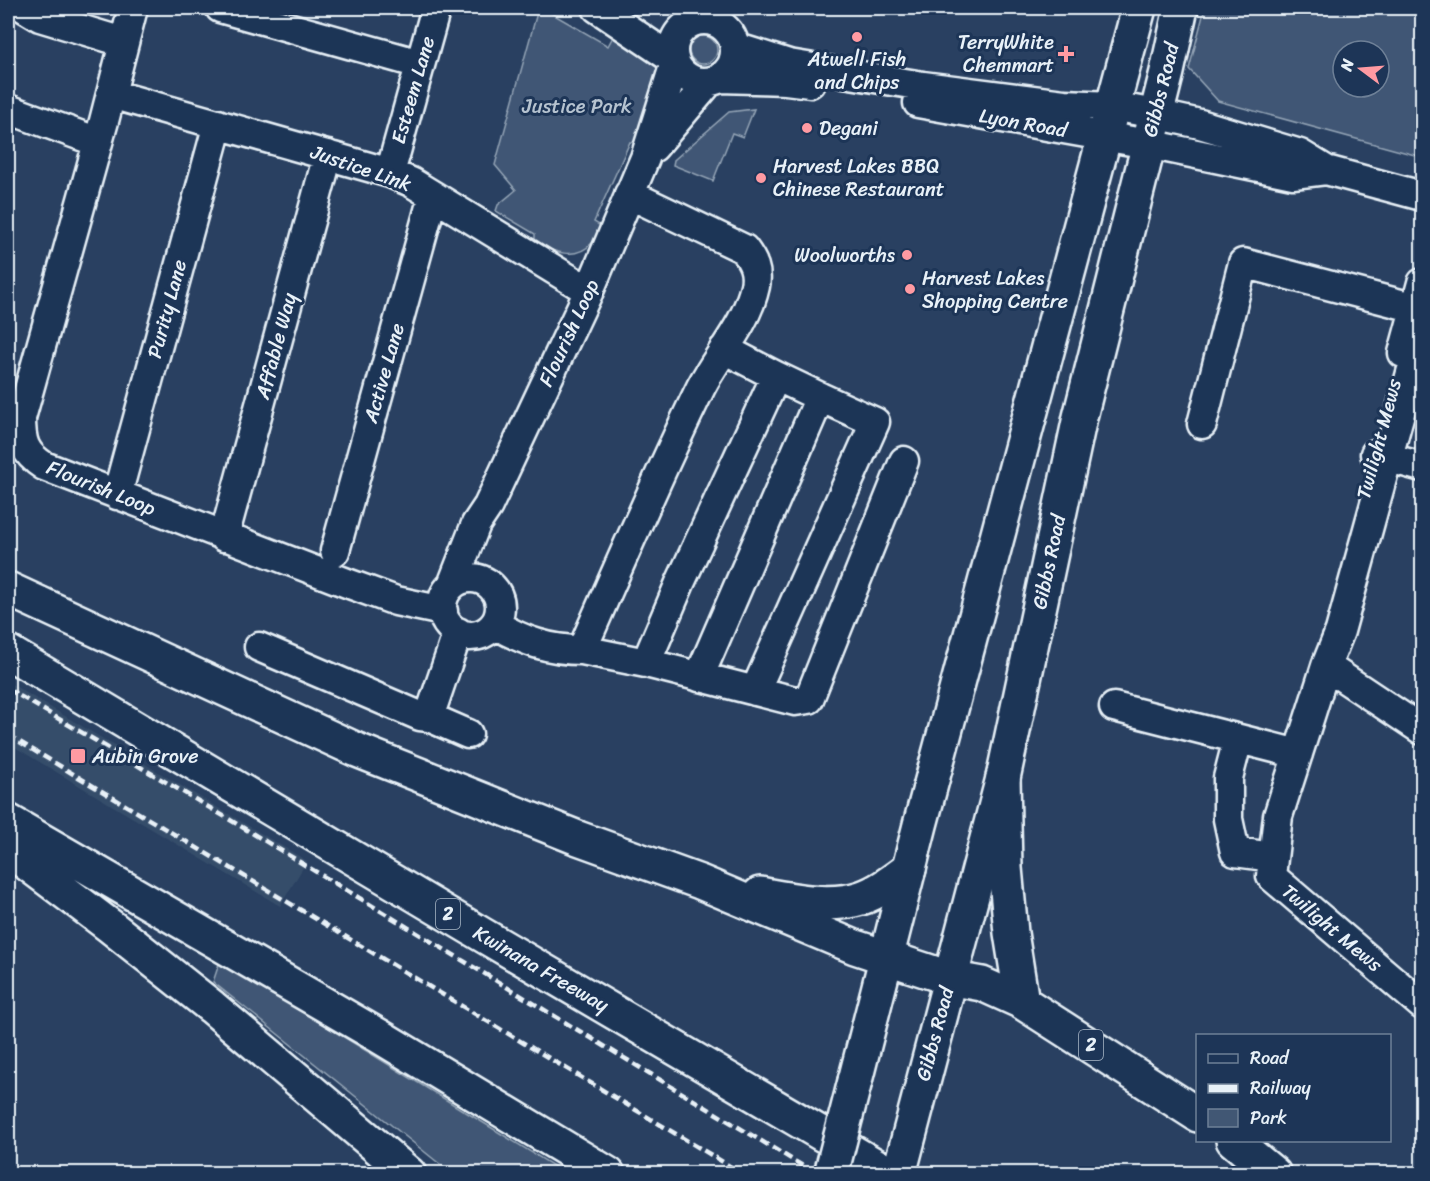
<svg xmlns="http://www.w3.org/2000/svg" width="1430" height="1181" font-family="Sriracha,sans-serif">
	<rect width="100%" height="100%" fill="#294061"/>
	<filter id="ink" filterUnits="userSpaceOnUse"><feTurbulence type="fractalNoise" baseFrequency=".0167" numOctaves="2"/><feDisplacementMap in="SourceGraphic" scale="12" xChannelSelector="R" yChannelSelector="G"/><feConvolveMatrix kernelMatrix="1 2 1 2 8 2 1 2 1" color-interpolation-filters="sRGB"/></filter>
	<g filter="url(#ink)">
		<path fill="#364d6b" d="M8 682 307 861 280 906 8 743Z"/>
		<path fill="#415774" stroke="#94a4b6" stroke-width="1.5" fill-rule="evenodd" d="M1205 8H1422V157L1218 101 1189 69ZM1343 51H1379V87H1343Z
			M538 9 551 13 608 46 616 31 652 55 662 73 638 144 630 142 594 222 601 226C599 231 596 238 592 243 576 261 553 252 535 243V234L496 211 498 205 516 190 495 165Z
			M689 50a14 14 0 1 1 28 0a14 14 0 1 1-28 0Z
			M754 109 743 137 732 133 713 181 673 165 674 160 729 112Z
			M220 961 565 1173H451L213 982Z"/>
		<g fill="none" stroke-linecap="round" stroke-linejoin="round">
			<defs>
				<path id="minor" d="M25 8 40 17 123 42
					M133 8 104 121 21 418C21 442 24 453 44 466L347 583 396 601 443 611
					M220 8 420 64
					M597 8 674 60
					M673 51a31 31 0 1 1 62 0a31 31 0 1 1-62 0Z
					M735 47 789 64 923 86 1064 104 1113 106 1155 114 1200 124 1300 154 1326 170 1422 196
					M720 78 786 80 810 83
					M111 94 390 173 411 182 589 291
					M918 103 1148 144 1293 174 1326 170
					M8 109 98 142
					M654 147 709 82
					M390 173 436 8
					M1422 333 1340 631 1326 666 1278 816 1271 876 1422 1005
					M1403 353 1422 283
					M1202 424 1243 263 1416 308
					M1375 454 1422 467
					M117 495 218 124
					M224 537 328 155
					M335 551 433 196
					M442 607a29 29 0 1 1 58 0a29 29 0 1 1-58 0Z
					M452 585 476 524 488 506 589 291 645 158 675 63
					M495 624C523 641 549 650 582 650 621 561 659 473 701 387 718 354 747 324 755 286 758 271 753 261 744 249L629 194
					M458 632 429 717 468 734
					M259 647 420 716 429 717
					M582 650 646 663 795 701 809 699 904 461
					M646 663 680 583 776 376 724 349
					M1326 666 1422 730
					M699 677 820 397 776 376
					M755 691 875 422 820 397
					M1114 707 1298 754
					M1238 739 1228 778V819L1235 852 1273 857"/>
				<path id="major" d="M855 1081 920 825 1139 8
					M899 1174 1003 778 1080 417 1167 72 1181 8"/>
				<path id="highway" d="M8 589 357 750 578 838 700 882 855 947 949 978 982 984 1022 1002 1198 1115
					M8 652 481 934 890 1174
					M1003 778 1005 868 1011 933 1022 1002
					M8 821 379 1036 608 1174
					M8 849 110 926 212 1007 409 1174
					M760 894C792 900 830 908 861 898 879 892 894 880 909 869
					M1233 1140 1274 1174"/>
			</defs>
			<use href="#minor" stroke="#e8f1f8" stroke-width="33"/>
			<use href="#major" stroke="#e8f1f8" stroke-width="38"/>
			<use href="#highway" stroke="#e8f1f8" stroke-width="38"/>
			<use href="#minor" stroke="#1d3557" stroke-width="28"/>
			<use href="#major" stroke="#1d3557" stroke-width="33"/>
			<use href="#highway" stroke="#1d3557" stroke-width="33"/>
			<path stroke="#e8f1f8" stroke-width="4.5" stroke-dasharray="9 4.5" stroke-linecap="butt" d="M8 689 227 818 816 1174
				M8 735 743 1174"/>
			<defs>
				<path id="major-bridge" d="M831 1174 855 1081"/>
			</defs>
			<use href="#major-bridge" stroke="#e8f1f8" stroke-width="38" stroke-linecap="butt"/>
			<use href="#major-bridge" stroke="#1d3557" stroke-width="33"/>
		</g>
	</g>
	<g fill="#ff9aa2" stroke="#1d3557" stroke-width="2">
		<circle cx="857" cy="37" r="6"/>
		<path d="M1063 45h6v6h6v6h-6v6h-6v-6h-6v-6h6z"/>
		<circle cx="807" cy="128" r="6"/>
		<circle cx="761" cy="178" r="6"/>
		<circle cx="907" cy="255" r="6"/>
		<circle cx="910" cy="289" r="6"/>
		<rect x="70" y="748" width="16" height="16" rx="3"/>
	</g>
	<g text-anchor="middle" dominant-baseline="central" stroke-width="6" stroke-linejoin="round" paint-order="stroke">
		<g fill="#1d3557" stroke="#abb9c8" stroke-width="1.5">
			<rect x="436" y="899" width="24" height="30" rx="4.5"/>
			<rect x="1079" y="1030" width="24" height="30" rx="4.5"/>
		</g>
		<g font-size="18" font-weight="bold" fill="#e8f1f8">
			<text x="448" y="914">2</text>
			<text x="1091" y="1045">2</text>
		</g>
		<g font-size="20" fill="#e8f1f8" stroke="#1d3557" text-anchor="start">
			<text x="1054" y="42" text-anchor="end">TerryWhite<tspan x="1054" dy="23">Chemmart</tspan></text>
			<text x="857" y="59" text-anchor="middle">Atwell Fish<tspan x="857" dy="23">and Chips</tspan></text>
			<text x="819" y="128">Degani</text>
			<text x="773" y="166">Harvest Lakes BBQ<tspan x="773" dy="23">Chinese Restaurant</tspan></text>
			<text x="895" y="255" text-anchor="end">Woolworths</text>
			<text x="922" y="278">Harvest Lakes<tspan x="922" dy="23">Shopping Centre</tspan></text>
			<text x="92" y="756">Aubin Grove</text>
		</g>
		<g font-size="20" fill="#e8f1f8" stroke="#1d3557">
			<text transform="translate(413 90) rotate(-74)">Esteem Lane</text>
			<text transform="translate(1161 90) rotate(-76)">Gibbs Road</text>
			<text transform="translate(1023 123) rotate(10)">Lyon Road</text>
			<text transform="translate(361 168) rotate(19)">Justice Link</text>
			<text transform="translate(167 309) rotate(-75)">Purity Lane</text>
			<text transform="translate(569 333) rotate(-65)">Flourish Loop</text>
			<text transform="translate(276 346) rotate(-75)">Affable Way</text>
			<text transform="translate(384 373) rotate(-74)">Active Lane</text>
			<text transform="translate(1379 439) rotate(-75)">Twilight Mews</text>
			<text transform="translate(101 488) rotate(22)">Flourish Loop</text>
			<text transform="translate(1049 562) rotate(-78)">Gibbs Road</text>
			<text transform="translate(1332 928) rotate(40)">Twilight Mews</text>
			<text transform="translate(541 969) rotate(30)">Kwinana Freeway</text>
			<text transform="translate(935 1034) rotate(-75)">Gibbs Road</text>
		</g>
		<g font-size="20" fill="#b6c3d0" stroke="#1d3557">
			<text x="577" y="106">Justice Park</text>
		</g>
	</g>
	<rect width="1430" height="1181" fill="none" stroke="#1d3557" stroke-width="30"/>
	<rect x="15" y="15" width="1400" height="1151" fill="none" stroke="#e8f1f8" stroke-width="2" filter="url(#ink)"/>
	<rect x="1196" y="1034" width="195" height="108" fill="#1d3557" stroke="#6e8097" stroke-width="1.5"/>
	<rect x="1208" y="1054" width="30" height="9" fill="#1d3557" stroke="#6e8097" stroke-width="1.5"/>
	<text x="1250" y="1064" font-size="18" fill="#e8f1f8">Road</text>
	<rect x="1208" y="1084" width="30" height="9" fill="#e8f1f8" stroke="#6e8097" stroke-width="1.5"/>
	<text x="1250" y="1094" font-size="18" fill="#e8f1f8">Railway</text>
	<rect x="1208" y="1109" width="30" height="18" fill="#415774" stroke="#6e8097" stroke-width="1.5"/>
	<text x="1250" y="1124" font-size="18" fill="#e8f1f8">Park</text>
	<g transform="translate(1361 69) rotate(286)"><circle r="28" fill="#1d3557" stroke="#6e8097" stroke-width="1.5"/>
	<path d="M0-4.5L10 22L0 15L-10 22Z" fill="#ff9aa2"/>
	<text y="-9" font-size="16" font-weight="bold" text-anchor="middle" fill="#e8f1f8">N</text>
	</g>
</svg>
